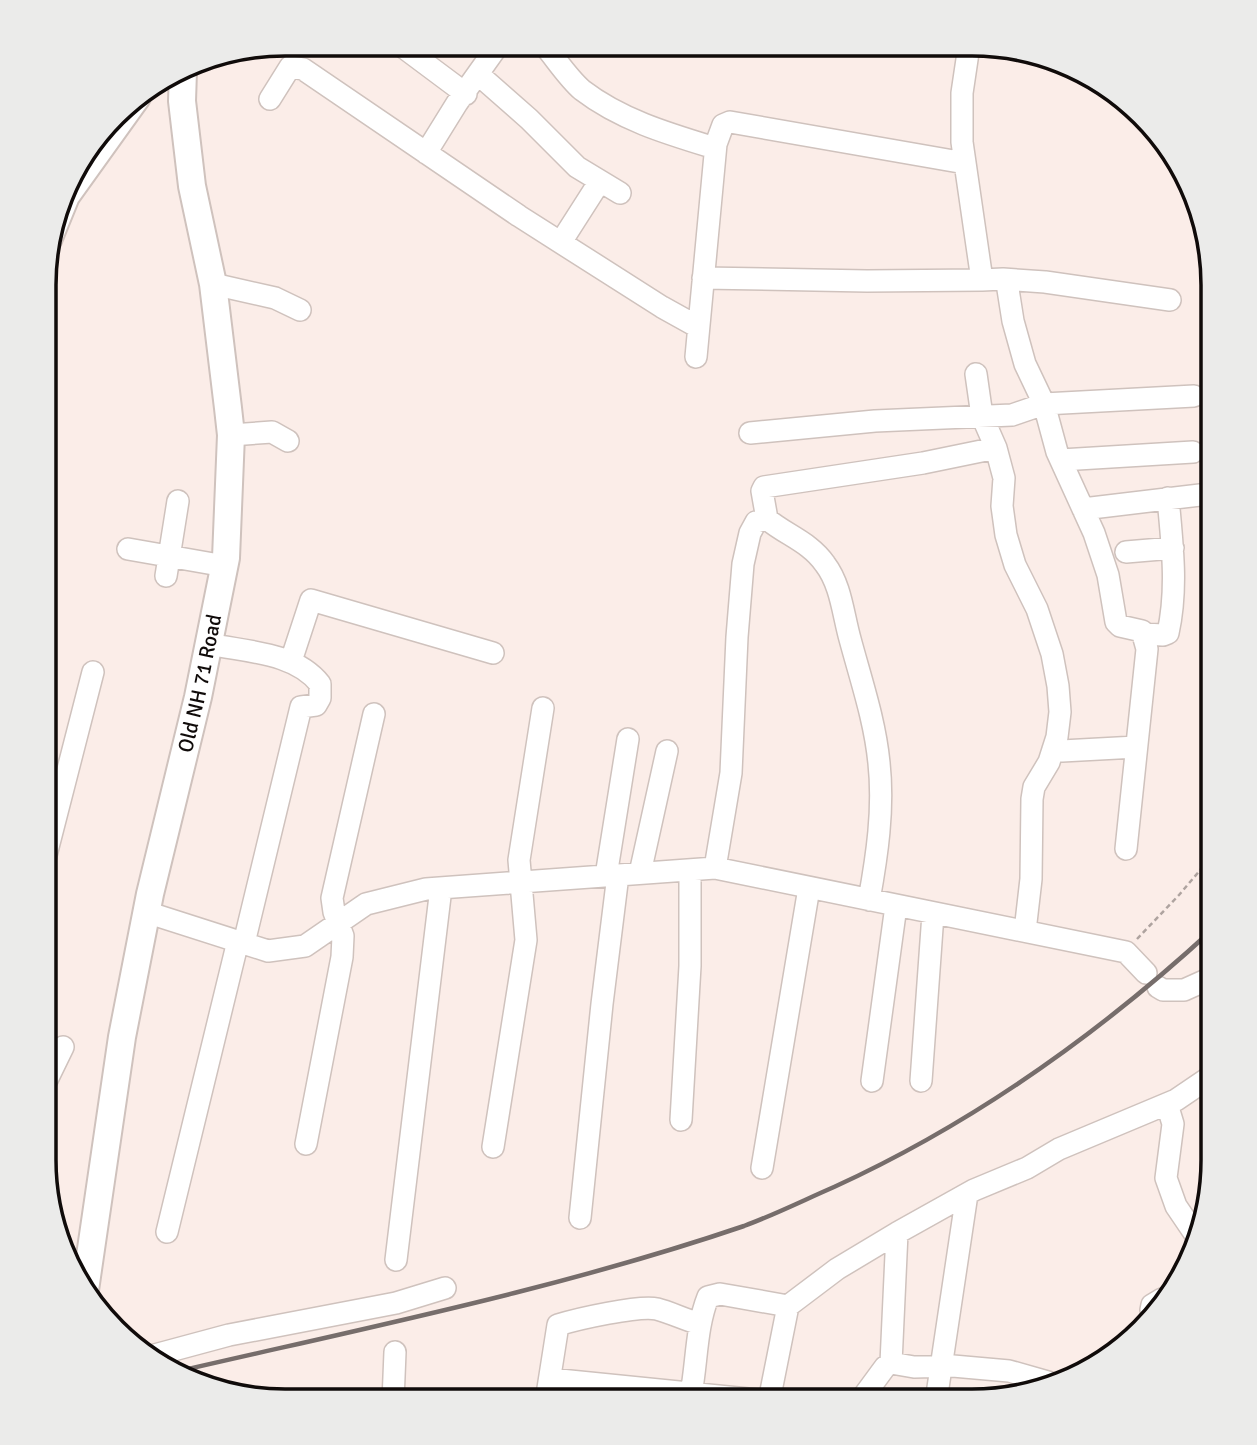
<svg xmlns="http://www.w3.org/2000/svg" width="1257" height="1445" font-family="Signika,sans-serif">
	<rect width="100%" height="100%" fill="#fbede8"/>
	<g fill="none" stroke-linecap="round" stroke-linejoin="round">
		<defs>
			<path id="minor" d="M399 44 466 94
				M544 45C556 59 568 78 582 90 621 120 669 134 715 148
				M479 75 529 119 577 167 620 193
				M270 99 290 67 303 69 519 216 662 307 698 327
				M426 153 457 103 499 44
				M561 242 600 181
				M703 278 867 281 982 280 962 142V93L969 46
				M1003 279 1045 282 1170 300
				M982 280 1003 279 1007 283 1013 321 1025 364 1044 404 1057 452 1094 533 1108 575 1116 622 1120 626 1142 631 1147 649 1126 849
				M213 284 275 298 300 310
				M696 357 716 144 723 125 730 122 965 163
				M976 374 982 416 996 448 1004 478 1002 506 1006 535 1015 565 1037 609 1052 654 1058 686 1060 712 1057 737 1049 762 1034 787 1032 799 1031 879 1025 931
				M750 433 875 421 1012 415 1044 404 1194 396
				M231 435 272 432 288 441
				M1061 460 1193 452
				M1083 509 1200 495
				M128 549 225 566
				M1126 552 1173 548
				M166 576 178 501
				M1144 634 1163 635 1168 633C1178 588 1172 543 1168 498
				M209 644C246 652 295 652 320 684V698L316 705 301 707 244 943
				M291 661 311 600 493 653
				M1053 749 1062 751 1136 747
				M45 859 93 672
				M715 868 731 773 737 637 743 564 750 533 756 522 767 519
				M640 873 667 751
				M606 876 628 739
				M869 900C877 856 884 809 879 763 875 721 861 680 850 639 843 614 841 585 825 564 810 542 786 535 767 519L762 491 764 487 923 463 996 448
				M146 912 268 951 305 946 366 904 426 889 715 868 1126 952 1146 973
				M1158 987 1163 990H1184L1213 977
				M872 1081 896 906
				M921 1081 933 914
				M44 1086 63 1047
				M1167 1104 1173 1124 1166 1178 1176 1206 1195 1234
				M681 1120 690 966V870
				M306 1144 342 957 343 936 334 912 332 898 374 714
				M493 1147 526 940 519 860 543 708
				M762 1168 809 888
				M580 1218 602 1004 618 875
				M167 1232 238 941
				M396 1260 441 888
				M1151 1310 1152 1305 1162 1299
				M151 1356 229 1335 396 1303 445 1288
				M891 1363 897 1233
				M550 1379 769 1401 788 1306 837 1269 897 1233 974 1190 1027 1168 1059 1149 1176 1100 1207 1079 1213 1072
				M691 1394C697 1362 696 1327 708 1297L720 1294 788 1306
				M393 1401 395 1352
				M546 1401 558 1325C577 1319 639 1305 657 1309 669 1312 686 1320 700 1324
				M860 1401 885 1367 891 1363 914 1367 953 1366 1009 1371 1048 1382
				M936 1401 967 1194"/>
			<g id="major">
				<path d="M48 240 66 196 137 97"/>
				<path id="s1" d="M85 1290 122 1037 150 894 198 697 226 558 231 435 228 408 213 284 192 186 182 101 183 71"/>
			</g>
		</defs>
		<use href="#minor" stroke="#cfc2bd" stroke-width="24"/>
		<use href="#major" stroke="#cfc2bd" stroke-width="30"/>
		<path stroke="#aea39f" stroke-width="2.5" stroke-dasharray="5 3.5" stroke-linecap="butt" d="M1137 939 1179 895 1213 855"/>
		<use href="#minor" stroke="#fff" stroke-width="21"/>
		<use href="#major" stroke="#fff" stroke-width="26"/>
		<path stroke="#766d6b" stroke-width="4.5" d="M175 1372C365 1328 559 1289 744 1226 774 1215 804 1200 834 1187 974 1123 1100 1033 1213 929"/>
	</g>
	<g text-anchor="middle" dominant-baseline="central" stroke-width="7" stroke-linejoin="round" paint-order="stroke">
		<g font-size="21" fill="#100b0a" stroke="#fefefe">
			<text stroke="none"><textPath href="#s1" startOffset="618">Old NH 71 Road</textPath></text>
		</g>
	</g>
	<path d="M0 0H1257V1445H0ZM285 56H972A229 229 0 0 1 1201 285V1160A229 229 0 0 1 972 1389H285A229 229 0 0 1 56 1160V285A229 229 0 0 1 285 56Z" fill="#ebebea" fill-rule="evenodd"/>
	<path fill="none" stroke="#100b0a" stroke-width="3.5" d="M285 56H972A229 229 0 0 1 1201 285V1160A229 229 0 0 1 972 1389H285A229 229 0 0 1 56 1160V285A229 229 0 0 1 285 56Z"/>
</svg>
